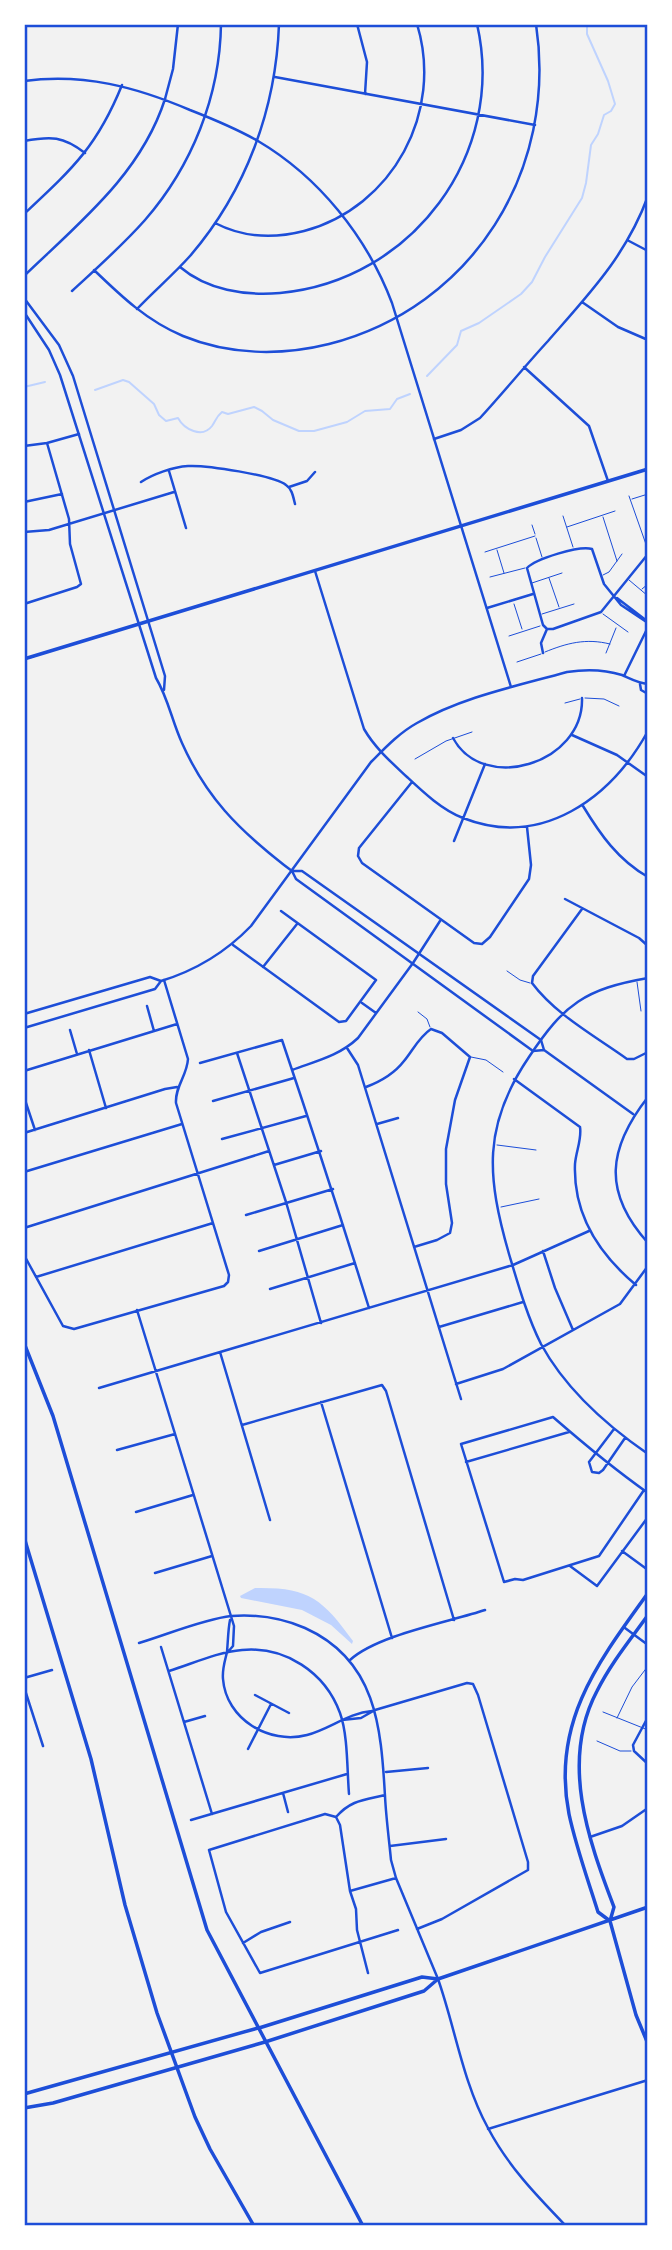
<svg xmlns="http://www.w3.org/2000/svg" width="672" height="2250" font-family="'IBM Plex Sans',sans-serif">
	<rect width="100%" height="100%" fill="#f2f2f2"/>
	<path fill="#bfd3fe" d="M255 1588C308 1587 322 1598 353 1641L352 1644 331 1625 302 1610 241 1598 240 1596Z"/>
	<g fill="none" stroke-linecap="round" stroke-linejoin="round">
		<path stroke="#bfd3fe" stroke-width="2" d="M427 376 457 345 461 331 479 323 521 294 532 282 545 257 582 198 586 183 591 145 598 134 604 115 611 111 615 104 608 81 587 34V24
			M24 387 45 382
			M95 390 123 380 129 382 154 404 159 415 166 421 178 418C184 429 202 439 212 426 216 420 216 417 222 412L228 414 254 407 262 411 273 420 299 431H314L347 422 365 411 390 409 397 399 410 394"/>
		<path stroke="#1d4ed8" stroke-width="1" d="M629 496 648 550
			M632 499 648 494
			M563 516 573 547
			M603 517 617 561
			M532 525 535 534
			M567 527 615 511
			M536 538 542 557
			M497 550 504 573
			M485 552 535 536
			M603 575 609 572 622 554
			M490 577 525 568
			M549 578 559 607
			M629 580 648 596
			M532 583 562 573
			M642 589 648 584
			M514 604 522 629
			M542 614 574 604
			M603 614 628 632
			M509 636 540 626
			M545 652C567 643 586 638 610 644
			M606 653 616 628
			M517 662 541 654
			M585 698 604 699 619 706
			M565 703 580 699
			M415 759 446 741 472 732
			M507 971 520 980 530 983
			M637 982 641 1011
			M418 1012 427 1019 430 1027
			M471 1057 486 1060 503 1072
			M497 1145 536 1150
			M501 1207 539 1199
			M603 1712 648 1730
			M617 1718 632 1687 648 1666
			M597 1741 620 1751H631"/>
		<path stroke="#1d4ed8" stroke-width="2.5" d="M357 24 367 62 365 94
			M275 77 535 125
			M165 99 173 69 178 24
			M24 141C51 136 63 136 85 153
			M24 214C72 169 97 147 122 85
			M215 223C244 238 273 239 304 231 393 207 444 112 417 24
			M629 241 648 251
			M180 267C207 290 245 296 280 293 412 281 507 154 477 24
			M94 270C121 296 147 321 183 336 229 355 281 356 329 344 473 307 558 170 536 24
			M72 291C97 268 123 245 145 220 192 166 220 96 221 24
			M582 302 618 327 648 340
			M137 309C154 291 173 275 190 256 246 191 276 109 279 24
			M524 367 589 426 608 481
			M434 439 461 430 480 418C503 393 525 366 548 341 589 294 626 256 648 196
			M24 446 47 443 79 434
			M169 471 186 528
			M141 482C153 474 173 467 188 466 206 465 273 475 286 485 292 489 293 496 295 504
			M289 487 307 481 315 472
			M24 502 62 494
			M24 532 49 530 174 492
			M315 571 364 729C375 748 391 762 407 777 423 792 442 810 463 818 542 849 611 798 648 731
			M617 598 647 621
			M24 604 77 587 81 584 70 544 69 519 47 443
			M487 608 533 594
			M547 629 543 625 527 568C535 559 580 545 592 549L604 584 621 605 648 623
			M547 629H553L601 612 648 554
			M543 653 541 643 547 629
			M624 676 648 627
			M572 735 617 755 648 777
			M453 738C483 794 584 764 582 698
			M412 782 359 848 358 856 362 863 474 943 482 944 490 937 529 879 531 865 527 827
			M583 806C600 834 618 860 648 877
			M454 841 485 764
			M565 899 639 938 648 946
			M582 909 533 976 532 983C556 1015 595 1036 627 1059H634L648 1052
			M233 945 339 1022 346 1021 376 980 281 911
			M263 967 297 924
			M648 978C585 989 564 1004 529 1057 482 1126 487 1177 509 1254 518 1284 527 1316 541 1344 566 1390 606 1425 648 1454
			M362 1003 376 1013
			M147 1006 154 1031
			M70 1030 77 1054
			M347 1048 358 1065 461 1399
			M89 1050 106 1108
			M237 1053 286 1202 321 1323
			M200 1063 282 1040C312 1129 341 1218 369 1308
			M292 1070C316 1061 339 1056 358 1038L413 963 440 921
			M24 1071 177 1024
			M514 1079 580 1127C582 1139 576 1151 575 1164 573 1214 599 1254 636 1285
			M366 1087C382 1081 394 1074 404 1061 413 1050 419 1037 431 1029L442 1033 470 1057 455 1100 446 1149V1184L452 1223 450 1233 437 1240 414 1247
			M24 1097 35 1130
			M213 1101 294 1078
			M377 1124 398 1118
			M24 1133 165 1089 177 1087
			M222 1139 306 1116
			M274 1165 321 1151
			M24 1172 182 1124
			M246 1215 333 1189
			M24 1228 269 1151
			M259 1251 343 1225
			M543 1251 555 1288 573 1330
			M24 1255 63 1326 74 1329 224 1286 228 1282 229 1275 176 1103C175 1086 187 1076 188 1059L164 980
			M36 1277 213 1223
			M270 1289 355 1263
			M137 1310 234 1626 233 1646 227 1653
			M439 1327 523 1302
			M220 1352 270 1520
			M456 1384 503 1369 620 1304 648 1266
			M99 1388 513 1265 589 1231
			M321 1402 392 1638
			M242 1425 382 1385 386 1391 454 1620
			M614 1429 589 1462 592 1472 599 1473 603 1470 625 1438
			M117 1450 175 1434
			M466 1462 569 1432
			M644 1490 599 1556 523 1580 515 1579 504 1582 461 1444 553 1417C584 1444 614 1469 648 1493
			M136 1512 193 1495
			M622 1551 648 1570
			M570 1566 597 1586 648 1517
			M155 1573 212 1556
			M230 1620C228 1630 228 1641 227 1652 225 1661 222 1669 223 1679 226 1719 269 1745 307 1735 330 1729 348 1713 372 1711
			M625 1628 648 1645
			M139 1643C166 1635 204 1619 231 1616 257 1614 282 1618 305 1628 376 1660 381 1726 385 1796 386 1817 389 1839 391 1860L396 1878 438 1979
			M161 1647 212 1814
			M350 1660C377 1635 449 1622 485 1610
			M169 1671C192 1664 217 1652 242 1650 285 1646 325 1672 340 1713 348 1735 347 1770 349 1794
			M24 1678 52 1670
			M24 1687 43 1746
			M255 1695 289 1713
			M648 1717 633 1745 634 1751 648 1764
			M342 1720 361 1718 375 1710 467 1683 473 1684 478 1695 528 1862V1870L442 1919 417 1929
			M184 1722 205 1716
			M248 1749 271 1704
			M386 1772 428 1768
			M283 1793 288 1812
			M385 1795C364 1800 351 1800 336 1817L325 1814 209 1850 226 1912 260 1973 398 1930
			M336 1817 340 1825 350 1891 356 1909 357 1930 368 1973
			M191 1820 347 1774
			M390 1846 446 1839
			M350 1891 396 1878
			M243 1943 261 1932 290 1922"/>
		<path stroke="#1d4ed8" stroke-width="2.5" d="M24 81C84 73 136 87 190 110 213 119 237 129 258 141 319 177 367 237 392 303L511 687
			M24 276C79 223 141 174 165 99
			M24 298 59 345 73 376 165 676 164 690
			M24 312 49 350 60 375 156 678C168 698 172 721 182 743 206 797 238 829 284 865L292 871H302L541 1040 544 1050
			M640 684 641 690 648 694
			M292 871 296 879 533 1051 544 1050 633 1114
			M161 981C197 970 225 953 251 926L371 762C385 748 399 733 417 723 462 697 517 686 567 672 586 669 603 669 622 675 631 679 638 683 648 684
			M24 1014 150 977 161 981
			M24 1028 155 989 161 981
			M648 1097C608 1148 602 1192 648 1243
			M590 1837 622 1826 648 1808
			M438 1979C455 2027 463 2083 488 2128 508 2166 536 2195 566 2226
			M488 2129 648 2080"/>
		<path stroke="#1d4ed8" stroke-width="3.5" d="M24 659 648 469
			M610 1921 598 1912C588 1880 576 1847 569 1814 551 1723 598 1662 648 1593
			M610 1921 614 1907C588 1839 560 1761 597 1691 611 1663 630 1640 648 1615
			M610 1921 636 2015 648 2044
			M259 2028 422 1977 438 1979
			M265 2042 424 1991 438 1979 648 1907"/>
		<path stroke="#1d4ed8" stroke-width="3.5" d="M24 2094 258 2028
			M24 2108 53 2103 265 2042"/>
		<path stroke="#1d4ed8" stroke-width="3.5" d="M24 1343 53 1416 207 1930 363 2226
			M24 1537 91 1759 125 1905 157 2013 195 2117 210 2149 254 2226"/>
	</g>
	<rect width="672" height="2250" fill="none" stroke="#ffffff" stroke-width="52"/>
	<rect x="26" y="26" width="620" height="2198" fill="none" stroke="#1d4ed8" stroke-width="2.5"/>
</svg>
